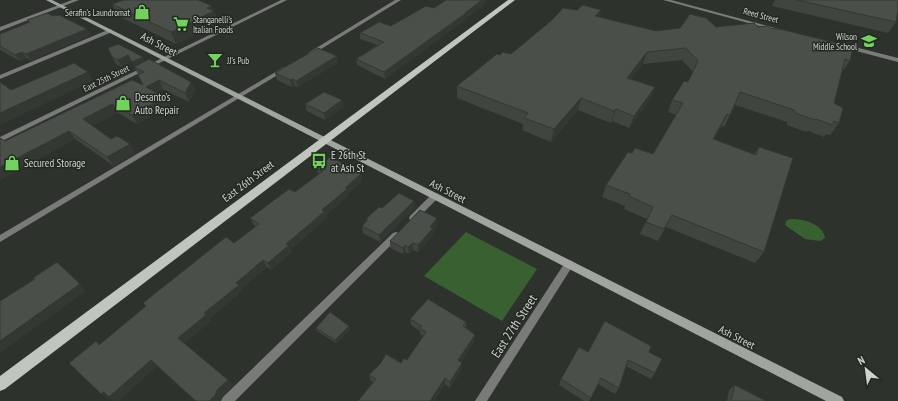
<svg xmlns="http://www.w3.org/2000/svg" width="898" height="401" font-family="'PT Sans Narrow',sans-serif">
	<rect width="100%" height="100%" fill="#2d332c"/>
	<path fill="#386030" d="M790 219C802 218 824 224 825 238L820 241 805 239 785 225 786 221Z
		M466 232 537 269 502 321 424 276Z"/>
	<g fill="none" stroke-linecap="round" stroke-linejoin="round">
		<path fill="#787b78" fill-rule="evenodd" d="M395 0H401L313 54 308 53Z
			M110 29 112 30V32L0 79V75Z
			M284 67 286 68V70L0 242V235Z
			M435 193 438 194 439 196 438 198 416 220H410L409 218 410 216 432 194Z
			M396 232 399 233 400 235 399 237 235 401H221L223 397 393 233Z"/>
		<path fill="#787b78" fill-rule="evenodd" d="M72 0H79L0 31V27Z
			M281 0H287L0 142V137Z
			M663 0H671L790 32 785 33Z
			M843 44 898 58V62L841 47V45Z
			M569 260 572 261 573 264 572 267 487 401H475L566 261Z"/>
		<path fill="#a1a5a0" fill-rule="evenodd" d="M46 0H52L842 397 844 401H826Z"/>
		<path fill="#c0c6be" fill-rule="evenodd" d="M508 0H515L5 389 0 391V376Z"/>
	</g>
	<path fill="#40453f" d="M775 0H898L896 22 888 33 772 6Z
		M486 3 466 18V19L385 79 357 65 356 59 377 45 360 39V33L391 26 434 8Z
		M112 4 214 11 218 23 176 44 118 16Z
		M577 10 600 17 656 31 716 27H758L770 28 850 61 842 72 834 103 839 123 830 135 826 134 824 137 808 131 806 132 787 125V122L735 105 724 127 721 126 714 139 754 154 759 147 764 252 755 263 666 227 658 241 640 234 647 219 624 209 625 206 602 197 606 185 632 153 653 154 676 115 668 112 672 100 688 82 693 72 682 60 643 64 631 79 655 87 650 99 629 128 612 121 611 123 578 110 551 142 522 130 523 124 457 98V86L500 55 511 54Z
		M27 20 91 35 31 60 27 58 20 61 0 50V34L29 23Z
		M112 57 145 61 191 82 195 90 189 102 163 89 157 92 165 97 170 105 137 124 118 113 92 126 111 139 135 153 114 166 75 139 0 180V138L5 141 143 85 132 62 122 67 116 64Z
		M339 62 298 87 295 86 292 87 277 80 275 73Z
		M342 100 343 107 325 120 307 111 305 104Z
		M317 169 361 174 362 181 348 194V196L326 215 327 218 291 249 292 252 271 270 267 267 241 289 242 291 209 319 211 321 184 343 228 380 233 386 222 396 220 401H195L157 366 118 401H114L110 398 108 399 101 394 146 306 143 303 234 243 256 227 254 225 250 218 295 192 319 174Z
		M414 201 415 208 380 242 363 233 362 226 366 222V219L382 208Z
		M437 218V226L433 231V235L418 252 413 250 409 254 405 252 403 254 390 248V241Z
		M410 319 466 322V327L475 335 474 341 461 362 462 363V369L450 388 445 384 434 401H358L373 382 370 380 369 375 407 360 423 336 420 334V331L411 325Z
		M349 326 350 329 336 343 317 331 316 328Z
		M588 352H649L655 373 651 379 626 366 619 388 615 394 598 384 589 401H584L559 385 561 379Z
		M735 385 766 401H727L729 390Z"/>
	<path fill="#343833" d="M482 0H486V3L466 18V19L385 79 384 72Z
		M212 6 218 23 176 44 171 32 207 8Z
		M601 10 599 21 595 16Z
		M87 29 91 35 31 60 26 54Z
		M22 52 27 58 20 61 15 55Z
		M647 52 643 64 623 90 627 78Z
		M128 55 132 62 122 67 118 60Z
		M337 56 339 62 298 87 296 81Z
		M143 57 147 64 134 67 132 62Z
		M88 72 93 81 0 125V113Z
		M293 79 295 86 292 87 290 80Z
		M159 80 163 89 151 95 146 87Z
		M191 82 195 90 189 102 185 93Z
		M655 87 650 99 629 128 634 116Z
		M165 97 170 105 137 124 132 115Z
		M581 98 578 110 551 142 554 129Z
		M342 100 343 107 325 120 324 113Z
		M112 104 118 113 89 128 83 119Z
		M616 109 612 121 611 123 614 111Z
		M727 114 721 126 707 151 713 139Z
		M69 131 75 139 0 180V167Z
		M130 144 135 153 114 166 107 157Z
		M361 174 362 181 348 194V196L326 215 327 218 291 249 292 252 271 270 268 263 286 244 322 210 345 188Z
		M414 201 415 208 380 242 379 235Z
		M672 215 666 227 658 241 664 229Z
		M437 218V226L433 231V235L418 252V245L430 227Z
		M413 243V250L409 254 408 247Z
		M405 245V252L403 254V248Z
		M263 260 267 267 241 289 242 291 209 319 211 321 183 344 178 338 236 283Z
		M80 284 86 291 0 353V341Z
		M349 326 350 329 336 343 335 340Z
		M475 335 474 341 458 366V360Z
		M151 360 157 366 118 401H114L110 398 108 399 101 394Z
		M462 363V369L450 388V382Z
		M445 378V384L434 401H430Z
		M228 380 233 386 222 396 220 401H209L217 390Z"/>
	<path fill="#4a5049" stroke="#343833" d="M124 0H198L212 6 207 8 214 11 171 32 112 4Z
		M446 0H482L465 13H466L384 72 356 59 384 42 360 33 379 22 391 26 426 6 434 8Z
		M797 0H898V9L896 22Z
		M583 5 601 10 595 16 656 31 680 28 690 14 706 18 716 27 754 23 758 27 767 26 770 28 784 30 853 47 850 61 845 59 834 103 843 108 839 123 834 121 833 125 816 119 815 120 795 113 794 110 740 92 730 115 727 114 713 139 756 155 759 147 793 158 764 252 672 215 664 229 646 222 653 207 629 196 630 194 606 185 628 152 632 153 635 148 653 154 683 103 672 100 684 81 688 82 698 61 686 48 647 52 627 78 655 87 634 116 616 109 614 111 581 98 554 129 524 118 528 113 457 86 497 54 500 55 503 52 511 54 552 20 563 8 577 10Z
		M47 13 53 16 59 15 87 29 26 54 22 52 15 55 0 46V34L30 22 27 20Z
		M118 44 143 57 132 62 128 55 118 60 112 57 108 48Z
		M318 48 337 56 296 81 293 79 290 80 275 73Z
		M149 59 191 82 185 93 159 80 146 87 165 97 132 115 112 104 83 119 111 139 117 136 130 144 107 157 69 131 0 167V138L5 141 132 80 143 85 138 75 144 72 134 67Z
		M74 63 88 72 0 113V82L11 90Z
		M324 92 342 100 324 113 305 104Z
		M330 157 358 171 361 174 345 188 347 189 322 210 325 211 286 244 289 245 268 263 263 260 236 283 239 285 204 313 206 315 178 338 228 380 217 390 215 396 209 401H196L151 360 109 397 104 392 101 394 69 363 96 341 99 345 146 306 143 303 226 237 234 243 259 224 250 218 289 189 295 192 323 171 317 169Z
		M399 193 414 201 379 235 362 226 368 220 366 219 379 207 382 208Z
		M420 210 437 218 430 227 433 228 418 245 413 243 408 247 405 245 403 248 390 241Z
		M57 262 80 284 0 341V301L35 279 33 278Z
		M428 299 466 322 463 326 475 335 458 360 462 363 450 382 445 378 430 401H358L376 379 369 375 380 364 386 354 401 363 404 358 407 360 426 332 420 328 422 326 410 319Z
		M330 312 349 326 335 340 316 328Z
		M605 321 651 346 649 352 662 359 655 373 628 360 619 388 601 378 591 398 561 379 579 347 588 352Z
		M735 385 766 401H731Z"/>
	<defs>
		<symbol id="shop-bare" viewBox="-9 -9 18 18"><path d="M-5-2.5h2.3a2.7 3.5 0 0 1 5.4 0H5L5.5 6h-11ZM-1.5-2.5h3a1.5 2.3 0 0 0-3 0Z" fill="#72d25d" stroke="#232922" stroke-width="2.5" paint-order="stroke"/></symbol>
		<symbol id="supermarket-bare" viewBox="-9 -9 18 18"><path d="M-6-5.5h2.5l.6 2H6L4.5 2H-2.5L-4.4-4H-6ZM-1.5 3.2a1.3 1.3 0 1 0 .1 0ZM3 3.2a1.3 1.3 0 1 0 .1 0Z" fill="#72d25d" stroke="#232922" stroke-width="2.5" paint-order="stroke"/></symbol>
		<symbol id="school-bare" viewBox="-9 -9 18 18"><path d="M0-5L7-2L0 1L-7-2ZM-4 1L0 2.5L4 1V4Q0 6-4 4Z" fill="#72d25d" stroke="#232922" stroke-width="2.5" paint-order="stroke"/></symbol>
		<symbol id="bar-bare" viewBox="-9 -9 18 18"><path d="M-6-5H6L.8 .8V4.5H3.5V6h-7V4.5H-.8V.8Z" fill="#72d25d" stroke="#232922" stroke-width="2.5" paint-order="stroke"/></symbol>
		<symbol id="bus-bare" viewBox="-9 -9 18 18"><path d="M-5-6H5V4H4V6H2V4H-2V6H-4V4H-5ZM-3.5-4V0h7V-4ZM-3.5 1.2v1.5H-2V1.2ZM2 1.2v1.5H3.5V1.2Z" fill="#72d25d" stroke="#232922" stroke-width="2.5" paint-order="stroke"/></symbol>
	</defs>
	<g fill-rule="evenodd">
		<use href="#shop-bare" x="131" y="1" width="22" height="22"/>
		<use href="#supermarket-bare" x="170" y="13" width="22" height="22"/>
		<use href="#school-bare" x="858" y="30" width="22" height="22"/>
		<use href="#bar-bare" x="204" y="49" width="22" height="22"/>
		<use href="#shop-bare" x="112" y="92" width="22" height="22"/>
		<use href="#bus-bare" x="308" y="150" width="22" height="22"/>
		<use href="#shop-bare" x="1" y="152" width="22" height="22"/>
	</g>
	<g text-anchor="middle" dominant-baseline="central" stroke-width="3" stroke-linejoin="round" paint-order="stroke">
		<g font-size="9" fill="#cfd3ce" stroke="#232922" text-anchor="end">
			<text x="130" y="12">Serafin's Laundromat</text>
			<text x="193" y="19" text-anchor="start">Stanganelli's<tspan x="193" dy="10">Italian Foods</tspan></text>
			<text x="857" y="36">Wilson<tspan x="857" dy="10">Middle School</tspan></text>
			<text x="227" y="60" text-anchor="start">JJ's Pub</text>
		</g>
		<g font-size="9" fill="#cfd3ce" stroke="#232922">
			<text transform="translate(761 15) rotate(15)">Reed Street</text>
			<text transform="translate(106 78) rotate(-26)">East 25th Street</text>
		</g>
		<g font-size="11" fill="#cfd3ce" stroke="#232922">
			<text transform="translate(159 44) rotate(27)">Ash Street</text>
			<text transform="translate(248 181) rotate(-37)">East 26th Street</text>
			<text transform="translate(448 191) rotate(27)">Ash Street</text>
			<text transform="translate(737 337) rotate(27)">Ash Street</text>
		</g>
		<g font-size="11" fill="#cfd3ce" stroke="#232922" text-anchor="start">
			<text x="135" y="97">Desanto's<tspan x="135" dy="13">Auto Repair</tspan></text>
			<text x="331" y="155">E 26th St<tspan x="331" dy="13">at Ash St</tspan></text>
			<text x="24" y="163">Secured Storage</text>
		</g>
		<g font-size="13" fill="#cfd3ce" stroke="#232922">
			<text transform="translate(514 326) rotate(-57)">East 27th Street</text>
		</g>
	</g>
	<g transform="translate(866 369) rotate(331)" stroke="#232922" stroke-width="3" paint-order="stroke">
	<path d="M0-3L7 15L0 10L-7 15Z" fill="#cfd3ce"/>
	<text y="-6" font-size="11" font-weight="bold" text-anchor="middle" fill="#cfd3ce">N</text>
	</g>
</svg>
